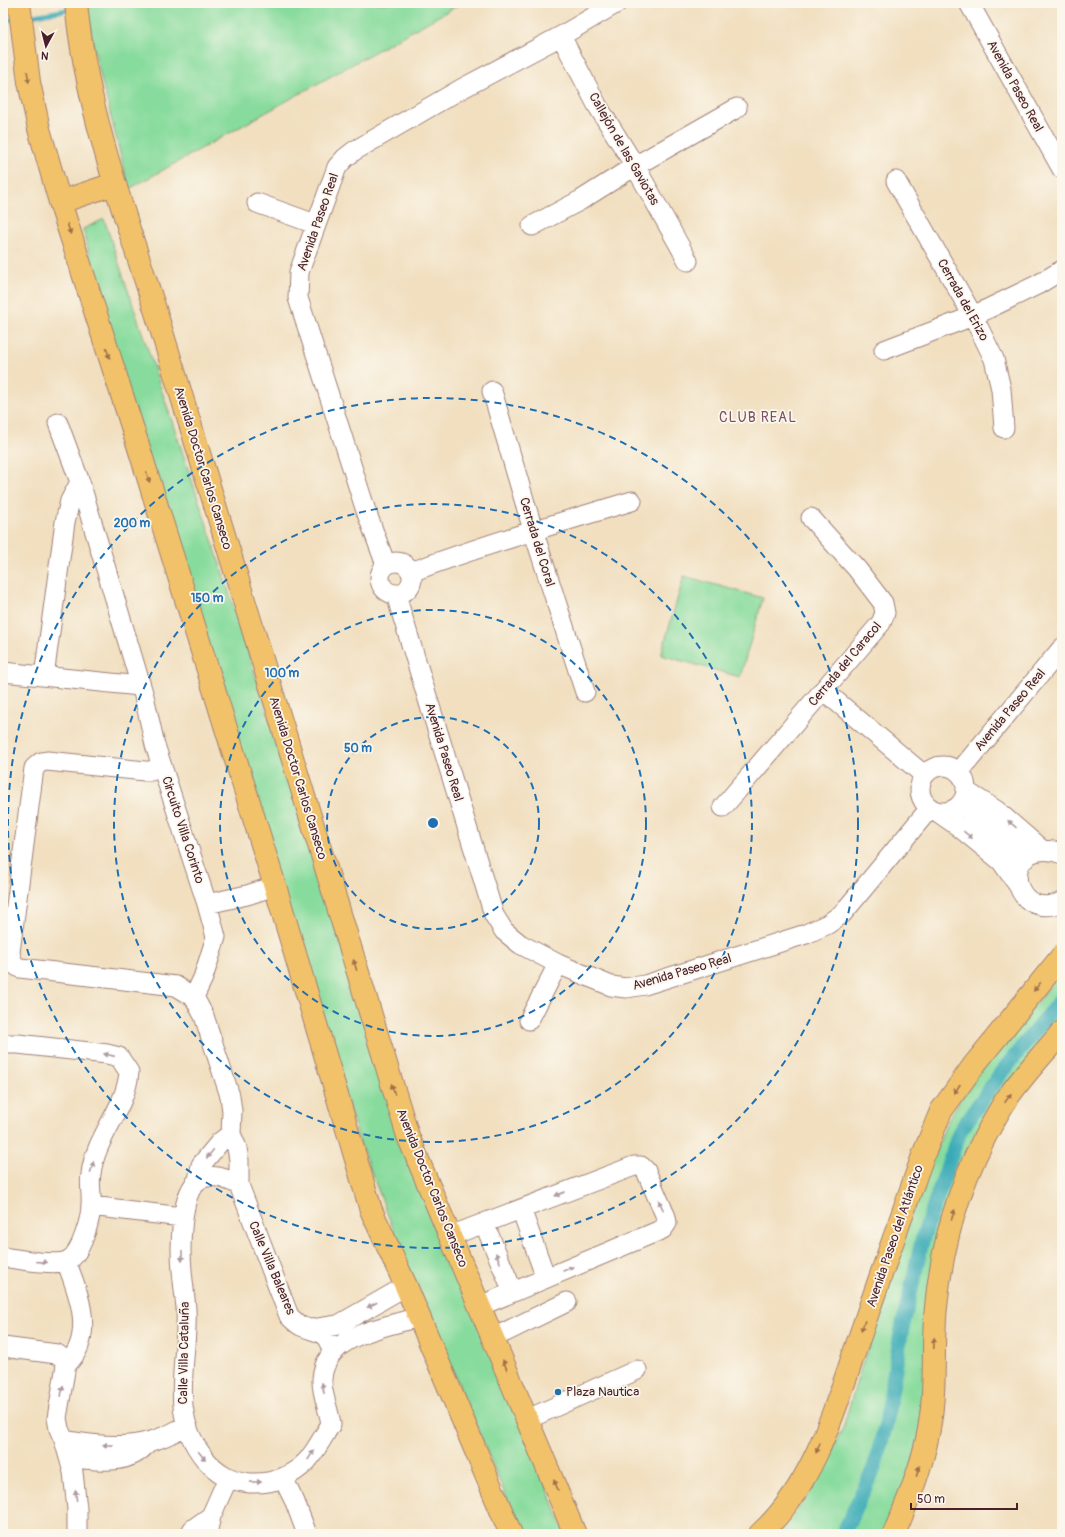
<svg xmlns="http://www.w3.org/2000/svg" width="1065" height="1537" font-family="Pangolin,sans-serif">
	<rect width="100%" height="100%" fill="#fbf7ec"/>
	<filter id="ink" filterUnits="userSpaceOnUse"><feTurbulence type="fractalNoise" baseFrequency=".025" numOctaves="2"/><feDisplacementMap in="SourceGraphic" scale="8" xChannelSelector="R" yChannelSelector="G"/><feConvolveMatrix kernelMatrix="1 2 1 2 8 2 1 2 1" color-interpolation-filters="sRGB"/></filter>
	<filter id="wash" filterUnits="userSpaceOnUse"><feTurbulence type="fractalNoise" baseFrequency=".012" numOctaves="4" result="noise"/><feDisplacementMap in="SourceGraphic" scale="16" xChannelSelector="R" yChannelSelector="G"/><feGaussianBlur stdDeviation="0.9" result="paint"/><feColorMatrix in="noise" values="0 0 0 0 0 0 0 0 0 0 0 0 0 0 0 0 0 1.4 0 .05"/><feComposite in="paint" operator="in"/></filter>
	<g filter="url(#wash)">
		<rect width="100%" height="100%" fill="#f1dfc0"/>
		<path fill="#87db9c" stroke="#687d64" d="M87 3H462L129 189 93 46Z
			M104 219 219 561 335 925 565 1534H522L396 1236 360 1143 122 393 83 229Z
			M684 576 763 598 740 677 661 655Z
			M1062 972V1023L1044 1044 934 1254 925 1437 888 1534H781L815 1484 843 1428 858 1377 909 1221 946 1124 968 1086Z"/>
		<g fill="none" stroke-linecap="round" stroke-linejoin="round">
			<path stroke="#39aab6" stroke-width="4.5" d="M27 17 71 9
				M3 21 16 19"/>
			<path stroke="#39aab6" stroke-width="15" d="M843 1534 874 1468 886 1424 901 1333 923 1237 960 1131 1001 1073 1062 998"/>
		</g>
	</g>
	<g filter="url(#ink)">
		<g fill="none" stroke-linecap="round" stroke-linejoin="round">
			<defs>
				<path id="minor" d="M969 3 1062 169
					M561 36 597 105 635 166 688 261
					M896 181 973 316 994 359 1001 389 1004 428
					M257 203 315 224
					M532 226 581 200 635 166 737 108
					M884 350 973 316 1039 284 1062 270
					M492 391 533 530 585 692
					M58 423 80 482 144 696 155 745 207 904 216 937 203 978 194 997 204 1016 230 1096 232 1111 231 1134 237 1148 239 1160V1185L289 1316C293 1320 297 1324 301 1326 319 1334 328 1330 332 1353
					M380 578a16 16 0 1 1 32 0a16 16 0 1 1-32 0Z
					M386 565 366 511 298 298 299 272 337 167 345 158 354 151 461 89 561 36 617 3
					M411 572C484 545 558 523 632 501
					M397 594 399 605 494 915 504 931 520 944 558 964 611 986 626 988 645 985 806 934 828 924 843 913 930 808
					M3 672 140 686
					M44 676 65 522 70 501 80 482
					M823 690 924 775
					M920 789a23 23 0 1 1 46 0a23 23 0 1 1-46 0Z
					M162 766 151 771H145L47 761 41 762 34 768 10 952C11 960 13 965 20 968L176 986 194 997
					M959 772 1062 648
					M966 791 996 810 1042 850
					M961 804 1025 859
					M723 807 881 623 885 613 883 603 857 569 811 518
					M936 811 959 827 1001 861 1018 885
					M1062 854C1053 850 1045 849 1035 852 1001 863 1019 921 1062 902
					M207 904 247 895 275 886
					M529 1020 558 964
					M3 1044H18L107 1054 119 1057 129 1072C126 1109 95 1137 91 1174 89 1184 92 1194 91 1204 91 1219 81 1255 67 1261 55 1266 17 1259 3 1257
					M198 1180 201 1165 220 1142 231 1134
					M239 1185C227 1179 212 1172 199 1180 180 1192 180 1249 182 1270 183 1283 185 1296 186 1309 189 1361 167 1412 204 1458 217 1473 230 1481 250 1483 271 1484 291 1477 306 1462 314 1454 324 1435 331 1424 329 1410 321 1392 322 1379 325 1334 384 1328 418 1317
					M91 1206 182 1217
					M521 1209 546 1278
					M484 1223 513 1292
					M450 1236 634 1166H641L646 1171 666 1217 667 1223 663 1229 480 1306
					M312 1329 338 1325 406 1286
					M493 1338 567 1302
					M3 1347 57 1354 63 1358 66 1365 57 1418 59 1429 64 1440C107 1448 147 1451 186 1425
					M66 1365C96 1337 79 1294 66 1261
					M528 1419 637 1370
					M64 1440 73 1472 77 1509V1534
					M69 1458C94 1459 126 1467 145 1446
					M283 1478 295 1502 307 1534
					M190 1534 193 1529 211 1516
					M207 1534 211 1516 228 1478"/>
				<path id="major" d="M19 3 29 82 39 129 60 202 138 445 275 886 371 1210 406 1286 511 1534
					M76 3C86 107 122 207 154 306L408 1136 575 1534
					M60 202 114 184
					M760 1534C817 1482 837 1401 862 1330 882 1271 903 1212 924 1153L941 1111 974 1065 1062 956
					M894 1534C910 1496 926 1457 931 1416 936 1380 932 1343 936 1307 942 1241 961 1178 994 1120 998 1113 1003 1104 1008 1097 1024 1074 1044 1053 1062 1032"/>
			</defs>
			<use href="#minor" stroke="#9e7f76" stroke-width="21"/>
			<use href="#major" stroke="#9e7f76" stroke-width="24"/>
			<use href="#minor" stroke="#fff" stroke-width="19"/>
			<use href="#major" stroke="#f2c26a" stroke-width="22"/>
		</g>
		<defs><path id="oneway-solid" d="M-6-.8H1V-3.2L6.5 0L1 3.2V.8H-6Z"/></defs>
		<g fill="#9e704a">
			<use href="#oneway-solid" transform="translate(28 77) rotate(82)"/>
			<use href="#oneway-solid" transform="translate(69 229) rotate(72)"/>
			<use href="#oneway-solid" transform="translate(108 353) rotate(72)"/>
			<use href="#oneway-solid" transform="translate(148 477) rotate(73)"/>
			<use href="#oneway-solid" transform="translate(355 965) rotate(-107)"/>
			<use href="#oneway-solid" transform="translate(1037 987) rotate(129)"/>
			<use href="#oneway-solid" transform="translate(393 1089) rotate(-107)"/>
			<use href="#oneway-solid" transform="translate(957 1089) rotate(125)"/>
			<use href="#oneway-solid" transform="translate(1008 1098) rotate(-55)"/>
			<use href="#oneway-solid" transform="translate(953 1215) rotate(-72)"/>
			<use href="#oneway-solid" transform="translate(863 1326) rotate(109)"/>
			<use href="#oneway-solid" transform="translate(934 1343) rotate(-88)"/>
			<use href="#oneway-solid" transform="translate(505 1365) rotate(-113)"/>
			<use href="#oneway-solid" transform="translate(818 1448) rotate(112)"/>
			<use href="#oneway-solid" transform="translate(918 1471) rotate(-73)"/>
			<use href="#oneway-solid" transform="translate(556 1485) rotate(-113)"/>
		</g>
		<g fill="#ae9aa0">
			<use href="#oneway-solid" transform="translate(1012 824) rotate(-139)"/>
			<use href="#oneway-solid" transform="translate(968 835) rotate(39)"/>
			<use href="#oneway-solid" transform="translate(109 1055) rotate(-167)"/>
			<use href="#oneway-solid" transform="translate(210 1154) rotate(129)"/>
			<use href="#oneway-solid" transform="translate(92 1167) rotate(-74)"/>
			<use href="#oneway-solid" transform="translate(560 1194) rotate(159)"/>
			<use href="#oneway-solid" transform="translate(661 1205) rotate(-114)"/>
			<use href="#oneway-solid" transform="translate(182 1256) rotate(90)"/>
			<use href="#oneway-solid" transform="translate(498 1258) rotate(-113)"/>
			<use href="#oneway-solid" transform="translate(42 1262) rotate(5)"/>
			<use href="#oneway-solid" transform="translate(568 1269) rotate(-23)"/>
			<use href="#oneway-solid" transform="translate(372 1305) rotate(152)"/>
			<use href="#oneway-solid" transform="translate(323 1388) rotate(-101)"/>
			<use href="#oneway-solid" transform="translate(62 1391) rotate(-81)"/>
			<use href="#oneway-solid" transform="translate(108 1445) rotate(-179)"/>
			<use href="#oneway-solid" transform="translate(311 1455) rotate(-57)"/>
			<use href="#oneway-solid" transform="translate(202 1456) rotate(51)"/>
			<use href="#oneway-solid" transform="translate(256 1482) rotate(-1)"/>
			<use href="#oneway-solid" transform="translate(76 1495) rotate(-96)"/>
		</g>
	</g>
	<g fill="none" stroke="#1f6fb2" stroke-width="2" stroke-dasharray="7 5">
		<circle cx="433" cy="823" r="106"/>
		<circle cx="433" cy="823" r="213"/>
		<circle cx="433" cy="823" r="319"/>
		<circle cx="433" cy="823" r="425"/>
	</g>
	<circle fill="#1f6fb2" stroke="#fbf7ec" stroke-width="1.5" cx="558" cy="1392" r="4"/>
	<g text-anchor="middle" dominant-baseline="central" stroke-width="3.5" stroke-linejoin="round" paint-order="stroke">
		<g font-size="13" fill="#4a1f2b" stroke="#fbf7ec">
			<text transform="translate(1015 86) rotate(61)">Avenida Paseo Real</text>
			<text transform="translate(624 149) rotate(60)">Callejón de las Gaviotas</text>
			<text transform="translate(318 222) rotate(-71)">Avenida Paseo Real</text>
			<text transform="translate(963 300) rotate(61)">Cerrada del Erizo</text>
			<text transform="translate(203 468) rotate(73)">Avenida Doctor Carlos Canseco</text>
			<text transform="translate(537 542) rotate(73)">Cerrada del Coral</text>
			<text transform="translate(845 664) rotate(-50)">Cerrada del Caracol</text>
			<text transform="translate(1010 710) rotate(-50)">Avenida Paseo Real</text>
			<text transform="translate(444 752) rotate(73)">Avenida Paseo Real</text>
			<text transform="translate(298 778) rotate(73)">Avenida Doctor Carlos Canseco</text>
			<text transform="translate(183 830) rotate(72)">Circuito Villa Corinto</text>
			<text transform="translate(682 972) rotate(-16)">Avenida Paseo Real</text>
			<text transform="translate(432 1188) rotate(68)">Avenida Doctor Carlos Canseco</text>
			<text transform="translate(895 1236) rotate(-71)">Avenida Paseo del Atlántico</text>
			<text transform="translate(272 1268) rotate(67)">Calle Villa Baleares</text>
			<text transform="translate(184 1353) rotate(-89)">Calle Villa Cataluña</text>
		</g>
		<g font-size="13" fill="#4a1f2b" stroke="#fbf7ec" text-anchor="start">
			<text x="566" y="1392">Plaza Nautica</text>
		</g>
		<g font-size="14" letter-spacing="1" fill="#7b5063" stroke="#fbf7ec">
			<text x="758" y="417">CLUB REAL</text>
		</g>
	</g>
	<circle cx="433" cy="823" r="6" fill="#1f6fb2" stroke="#fbf7ec" stroke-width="2"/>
	<g font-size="12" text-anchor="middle" font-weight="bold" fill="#1f6fb2" stroke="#fbf7ec" stroke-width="3.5" stroke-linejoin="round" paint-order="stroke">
		<text x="132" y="527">200 m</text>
		<text x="207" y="602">150 m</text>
		<text x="282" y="677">100 m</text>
		<text x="358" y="752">50 m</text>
	</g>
	<rect width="1065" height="1537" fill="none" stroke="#fbf7ec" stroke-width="16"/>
	<g transform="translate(46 46) rotate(187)" stroke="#fbf7ec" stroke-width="3" paint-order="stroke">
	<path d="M0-3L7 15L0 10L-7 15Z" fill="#4a1f2b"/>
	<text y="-6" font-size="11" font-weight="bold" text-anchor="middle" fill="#4a1f2b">N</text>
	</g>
	<path d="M911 1503v6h106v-6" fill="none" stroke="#4a1f2b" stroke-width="2"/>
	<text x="917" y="1503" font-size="12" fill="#4a1f2b" stroke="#fbf7ec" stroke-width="3" paint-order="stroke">50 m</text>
</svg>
